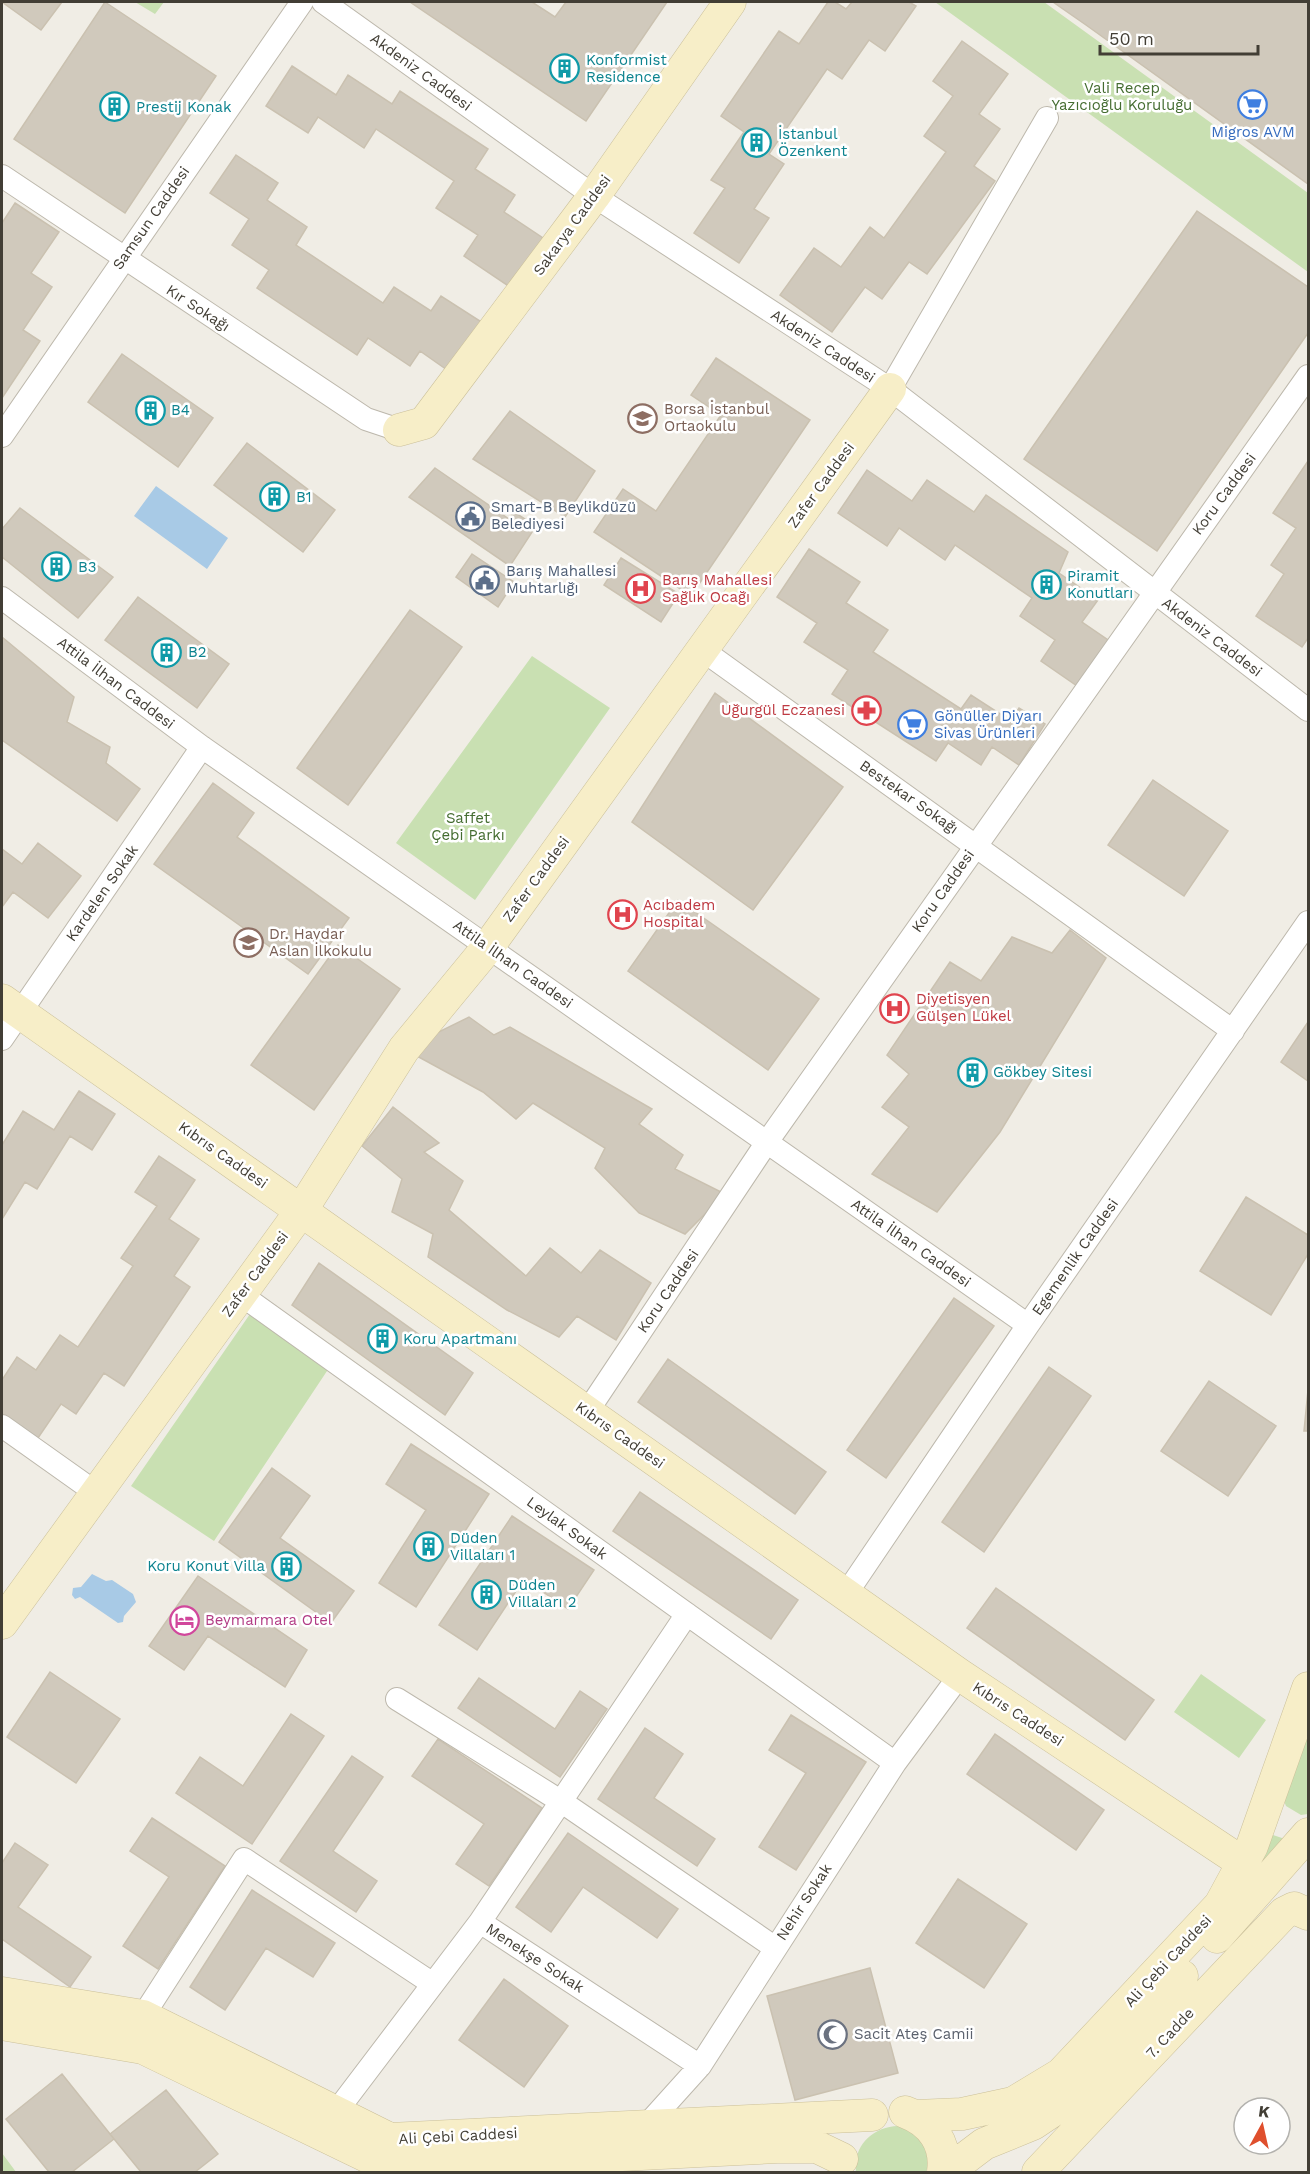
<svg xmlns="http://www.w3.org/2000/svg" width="1310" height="2174" font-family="'Work Sans',sans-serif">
	<rect width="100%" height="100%" fill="#f0ede5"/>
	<path fill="#c9e0b2" d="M135 2H164L155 14Z
		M935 2H1044L1308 193V272Z
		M532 656 610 708 475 900 396 843Z
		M250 1314 329 1368 214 1541 131 1486Z
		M1201 1674 1266 1720 1239 1758 1174 1712Z
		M1308 1732V1814L1301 1815 1286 1806 1284 1801Z
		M1267 1833 1288 1840 1247 1886Z
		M898 2126 923 2136 930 2160 926 2172H856C853 2145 873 2127 898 2126Z
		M2 2153 16 2172H2Z"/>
	<path fill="#a8cae6" d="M156 486 228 538 207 569 134 516Z
		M92 1574 106 1581 112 1580 133 1594 136 1602 124 1616 123 1622 118 1623 80 1597 75 1599 72 1595 73 1588 81 1587Z"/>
	<path fill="#d0c9bc" stroke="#cac1b0" stroke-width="1.5" d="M2 2H62L41 30Z
		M105 2 216 76 125 213 14 139Z
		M410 2H532L555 17 566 2H667L586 121Z
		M828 2H835L846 9 852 2H909L916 6 885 51 869 40 842 79 827 69 769 154 784 164 754 209 769 218 739 263 694 233 725 188 711 180 744 132 721 116 779 31 799 44Z
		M1053 2H1308V184L1086 25Z
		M962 41 1008 74 979 114 1000 129 974 166 995 181 927 274 909 262 882 299 865 287 832 332 780 295 814 248 841 267 870 227 884 238 946 152 924 136 953 96 933 81Z
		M292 66 336 95 348 75 392 104 400 91 488 149 475 169 515 195 504 212 543 238 510 287 464 256 478 235 436 208 454 181 376 129 364 148 318 117 308 133 266 106Z
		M236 155 278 183 267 200 307 227 296 245 383 303 394 287 431 311 441 296 483 323 450 372 420 351 410 366 368 338 357 355 257 288 269 270 232 245 249 219 210 193Z
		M15 203 59 232 31 273 52 287 23 330 40 341 2 398V223Z
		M1197 211 1308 287V333L1157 551 1024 459Z
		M122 354 213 418 178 467 88 402Z
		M716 358 810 420 691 596 594 532 623 489 656 511 721 415 691 395Z
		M510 411 595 471 565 517 473 459Z
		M247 443 335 510 303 552 214 485Z
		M1308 461V638L1302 647 1256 616 1284 574 1271 565 1296 528 1273 513Z
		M435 468 509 519 514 512 536 526 510 566 409 497Z
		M867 470 912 501 927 480 974 512 986 495 1068 552 1059 573 1098 600 1082 622 1111 642 1080 688 1041 661 1055 640 1020 616 1032 598 955 545 945 560 899 528 887 546 838 513Z
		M20 508 113 577 78 618 2 557V529Z
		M809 549 860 582 846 603 888 630 873 652 961 709 971 695 1011 721 1019 708 1045 724 1019 765 992 747 981 765 948 743 936 761 832 694 848 670 804 642 817 623 777 597Z
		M472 554 514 582 498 607 456 577Z
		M621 558 679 594 661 622 604 585Z
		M138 597 229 664 197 708 105 640Z
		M410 610 462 647 348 805 297 768Z
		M2 637 74 697 67 722 110 747 106 763 140 789 117 821 2 740Z
		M715 693 843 787 753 910 632 822Z
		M1153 780 1228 831 1184 896 1108 845Z
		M213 783 254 813 237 837 349 918 308 974 154 864Z
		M38 843 81 876 48 918 13 892 2 907V849L22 864Z
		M678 900 819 999 768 1070 628 971Z
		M1070 930 1106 958 1000 1132 937 1212 872 1174 909 1127 882 1107 909 1074 887 1055 950 962 981 981 1012 937 1052 953Z
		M338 945 400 989 314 1110 251 1065Z
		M469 1017 494 1035 510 1027 652 1109 639 1124 683 1155 675 1169 725 1194 685 1234 639 1213 595 1168 605 1148 533 1103 516 1119 483 1092 404 1049Z
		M1308 1022V1081L1281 1062Z
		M79 1091 115 1114 92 1150 70 1136 37 1189 25 1182 2 1219V1145L23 1111 54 1130Z
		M393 1107 439 1143 424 1152 463 1181 449 1210 526 1276 550 1248 581 1273 600 1250 651 1283 616 1340 577 1316 559 1337 507 1310 428 1257 433 1234 392 1212 402 1179 362 1146Z
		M159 1156 195 1180 169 1219 199 1239 174 1276 190 1287 124 1386 104 1373 76 1414 61 1404 38 1438 2 1414V1380L17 1357 36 1370 60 1335 78 1347 133 1266 121 1258 157 1206 135 1192Z
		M1246 1197 1308 1235V1254L1271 1315 1200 1271Z
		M319 1263 473 1373 445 1415 292 1305Z
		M954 1298 994 1326 886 1478 847 1450Z
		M668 1359 826 1472 795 1514 638 1402Z
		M1049 1367 1091 1396 984 1552 942 1522Z
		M1209 1381 1276 1426 1228 1496 1161 1451Z
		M1308 1390V1431H1304Z
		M411 1444 489 1494 416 1607 379 1583 426 1510 386 1484Z
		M272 1468 310 1496 280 1538 354 1591 331 1623 219 1542Z
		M640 1492 798 1600 771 1639 613 1531Z
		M512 1516 594 1570 568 1609 524 1579 477 1650 439 1625Z
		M198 1576 307 1650 285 1687 208 1636 184 1670 149 1646Z
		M996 1588 1154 1700 1125 1740 967 1628Z
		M50 1672 120 1719 76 1783 7 1737Z
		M479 1678 555 1729 580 1691 607 1709 560 1777 458 1708Z
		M291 1714 324 1736 252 1844 176 1793 200 1757 243 1786Z
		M791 1715 866 1762 796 1870 759 1847 806 1773 769 1750Z
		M645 1728 683 1754 654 1798 715 1839 697 1866 598 1799Z
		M995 1734 1104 1810 1076 1850 967 1774Z
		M438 1739 542 1808 489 1886 456 1864 484 1824 412 1776Z
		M352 1756 383 1777 333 1851 377 1881 356 1912 280 1861Z
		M152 1818 225 1866 158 1969 123 1946 169 1877 130 1851Z
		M568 1833 678 1909 657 1938 583 1887 551 1932 516 1907Z
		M15 1843 48 1865 18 1907 91 1957 70 1987 2 1939V1863Z
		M958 1879 1027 1924 984 1988 916 1943Z
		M252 1890 335 1943 313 1977 266 1948 225 2010 190 1987Z
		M870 1968 898 2073 795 2100 767 1996Z
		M504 1979 568 2026 524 2087 459 2040Z
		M62 2074 114 2139 72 2172H49L6 2119Z
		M166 2090 218 2154 195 2172H141L110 2134Z"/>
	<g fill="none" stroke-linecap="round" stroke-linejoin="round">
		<defs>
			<path id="street" d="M323 2 594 196 890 389 1308 710
				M2 176 366 419 399 430
				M890 389 1047 118
				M2 436 302 2
				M2 598 202 747 1028 1325
				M701 649 1233 1031
				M2 1039 202 747
				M240 1294 895 1763
				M587 1412 767 1142 1308 376
				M2 1426 95 1492
				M846 1594 1028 1325 1308 922
				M397 1699 562 1802 774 1947
				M480 1922 687 1614
				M143 2016 244 1859 433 1984
				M336 2112 480 1922 700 2066
				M645 2127 700 2066 895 1763 960 1675"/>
			<path id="secondary" d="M399 430 424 423 594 196 730 2
				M2 1000 960 1675 1243 1863
				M2 1623 301 1211 404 1049 488 947 890 389
				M1217 1937 1308 1834
				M2 1993 143 2016 390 2139 872 2115
				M2 2024 143 2048 389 2167 777 2147H817L842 2159
				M905 2112C932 2122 947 2144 943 2172
				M916 2116 962 2114 1013 2103 1061 2074 1220 1905 1252 1846 1308 1688
				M947 2172 984 2144 1033 2124 1069 2100 1182 1976
				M1038 2172 1284 1913 1294 1908 1308 1914"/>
		</defs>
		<use href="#street" stroke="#bdb8ac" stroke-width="24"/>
		<use href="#secondary" stroke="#cbc09a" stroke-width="33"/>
		<use href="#street" stroke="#fff" stroke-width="22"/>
		<use href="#secondary" stroke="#f7eec8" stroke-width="32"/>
	</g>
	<defs>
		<symbol id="building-ring" viewBox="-11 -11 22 22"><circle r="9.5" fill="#fff" stroke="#0f9aa8" stroke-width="1.5"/><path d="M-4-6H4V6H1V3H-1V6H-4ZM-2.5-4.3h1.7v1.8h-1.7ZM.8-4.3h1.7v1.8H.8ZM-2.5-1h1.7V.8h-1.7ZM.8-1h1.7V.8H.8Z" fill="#0f9aa8"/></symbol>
		<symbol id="supermarket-ring" viewBox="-11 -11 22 22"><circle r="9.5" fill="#fff" stroke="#3f7fe0" stroke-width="1.5"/><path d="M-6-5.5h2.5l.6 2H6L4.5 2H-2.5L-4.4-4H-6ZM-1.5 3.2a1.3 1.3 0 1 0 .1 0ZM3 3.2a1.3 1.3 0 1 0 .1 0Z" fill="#3f7fe0"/></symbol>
		<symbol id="school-ring" viewBox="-11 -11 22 22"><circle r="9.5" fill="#fff" stroke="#8d6e63" stroke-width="1.5"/><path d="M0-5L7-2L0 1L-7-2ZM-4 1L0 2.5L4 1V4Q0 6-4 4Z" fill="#8d6e63"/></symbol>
		<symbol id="civic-ring" viewBox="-11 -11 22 22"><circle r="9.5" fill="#fff" stroke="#5c6f8a" stroke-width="1.5"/><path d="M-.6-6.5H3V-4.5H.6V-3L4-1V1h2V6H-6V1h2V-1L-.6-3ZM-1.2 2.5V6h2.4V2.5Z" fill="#5c6f8a"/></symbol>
		<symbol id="hospital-ring" viewBox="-11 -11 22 22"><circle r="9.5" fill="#fff" stroke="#e0444e" stroke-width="1.5"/><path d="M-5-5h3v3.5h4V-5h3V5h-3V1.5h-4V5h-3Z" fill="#e0444e"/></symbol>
		<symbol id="pharmacy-ring" viewBox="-11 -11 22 22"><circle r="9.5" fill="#fff" stroke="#e0444e" stroke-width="1.5"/><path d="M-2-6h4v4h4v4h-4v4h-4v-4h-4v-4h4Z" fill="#e0444e"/></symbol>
		<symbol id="hotel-ring" viewBox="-11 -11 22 22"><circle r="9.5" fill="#fff" stroke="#d1479c" stroke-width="1.5"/><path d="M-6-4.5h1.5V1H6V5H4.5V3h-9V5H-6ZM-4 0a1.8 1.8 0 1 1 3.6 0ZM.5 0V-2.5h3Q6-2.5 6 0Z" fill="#d1479c"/></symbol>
		<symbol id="mosque-ring" viewBox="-11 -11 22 22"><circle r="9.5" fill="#fff" stroke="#6b7280" stroke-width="1.5"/><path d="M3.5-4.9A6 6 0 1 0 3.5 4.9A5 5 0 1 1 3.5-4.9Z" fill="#6b7280"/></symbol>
	</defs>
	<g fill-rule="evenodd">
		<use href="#building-ring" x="548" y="52" width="33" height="33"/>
		<use href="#supermarket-ring" x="1236" y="88" width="33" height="33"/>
		<use href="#building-ring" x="98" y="90" width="33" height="33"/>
		<use href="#building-ring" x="740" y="126" width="33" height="33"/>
		<use href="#building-ring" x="134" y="394" width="33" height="33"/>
		<use href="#school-ring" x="626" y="402" width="33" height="33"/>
		<use href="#building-ring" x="258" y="480" width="33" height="33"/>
		<use href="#civic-ring" x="454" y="500" width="33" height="33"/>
		<use href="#building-ring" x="40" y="550" width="33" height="33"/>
		<use href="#civic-ring" x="468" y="564" width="33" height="33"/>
		<use href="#building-ring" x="1030" y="568" width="33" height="33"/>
		<use href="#hospital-ring" x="624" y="572" width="33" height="33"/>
		<use href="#building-ring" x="150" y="636" width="33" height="33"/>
		<use href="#pharmacy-ring" x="850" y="694" width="33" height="33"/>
		<use href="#supermarket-ring" x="896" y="708" width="33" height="33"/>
		<use href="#hospital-ring" x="606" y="898" width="33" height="33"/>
		<use href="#school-ring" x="232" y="926" width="33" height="33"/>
		<use href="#hospital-ring" x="878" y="992" width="33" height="33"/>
		<use href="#building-ring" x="956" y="1056" width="33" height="33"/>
		<use href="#building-ring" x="366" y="1322" width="33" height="33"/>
		<use href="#building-ring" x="412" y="1530" width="33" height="33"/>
		<use href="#building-ring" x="270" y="1550" width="33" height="33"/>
		<use href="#building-ring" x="470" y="1578" width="33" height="33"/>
		<use href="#hotel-ring" x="168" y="1604" width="33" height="33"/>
		<use href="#mosque-ring" x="816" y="2018" width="33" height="33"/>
	</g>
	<g text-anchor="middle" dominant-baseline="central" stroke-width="5" stroke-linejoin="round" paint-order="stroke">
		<g font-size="15" fill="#0d838f" stroke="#fff" text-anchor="start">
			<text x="586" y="60">Konformist<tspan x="586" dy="17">Residence</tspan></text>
			<text x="136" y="107">Prestij Konak</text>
			<text x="778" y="134">İstanbul<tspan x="778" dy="17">Özenkent</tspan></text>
			<text x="171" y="410">B4</text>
			<text x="296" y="497">B1</text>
			<text x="78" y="567">B3</text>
			<text x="1067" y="576">Piramit<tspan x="1067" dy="17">Konutları</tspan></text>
			<text x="188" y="652">B2</text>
			<text x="993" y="1072">Gökbey Sitesi</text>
			<text x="403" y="1339">Koru Apartmanı</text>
			<text x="450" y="1538">Düden<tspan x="450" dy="17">Villaları 1</tspan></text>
			<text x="265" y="1566" text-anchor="end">Koru Konut Villa</text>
			<text x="508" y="1585">Düden<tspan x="508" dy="17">Villaları 2</tspan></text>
		</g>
		<g font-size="15" fill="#423e35" stroke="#fff">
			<text transform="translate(421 72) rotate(36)">Akdeniz Caddesi</text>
			<text transform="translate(151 218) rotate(-55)">Samsun Caddesi</text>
			<text transform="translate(572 225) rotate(-54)">Sakarya Caddesi</text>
			<text transform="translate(198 308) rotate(33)">Kır Sokağı</text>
			<text transform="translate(823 346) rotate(33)">Akdeniz Caddesi</text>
			<text transform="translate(821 485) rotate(-54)">Zafer Caddesi</text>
			<text transform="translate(1224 494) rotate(-54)">Koru Caddesi</text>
			<text transform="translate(1212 637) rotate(37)">Akdeniz Caddesi</text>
			<text transform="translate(116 683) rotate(37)">Attila İlhan Caddesi</text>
			<text transform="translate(909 797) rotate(35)">Bestekar Sokağı</text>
			<text transform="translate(536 879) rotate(-54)">Zafer Caddesi</text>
			<text transform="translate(943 891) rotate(-55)">Koru Caddesi</text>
			<text transform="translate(102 893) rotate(-55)">Kardelen Sokak</text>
			<text transform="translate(513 964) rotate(35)">Attila İlhan Caddesi</text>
			<text transform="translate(223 1155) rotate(35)">Kıbrıs Caddesi</text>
			<text transform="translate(911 1243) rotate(35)">Attila İlhan Caddesi</text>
			<text transform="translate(1075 1257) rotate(-55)">Egemenlik Caddesi</text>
			<text transform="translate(255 1274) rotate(-54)">Zafer Caddesi</text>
			<text transform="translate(668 1291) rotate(-56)">Koru Caddesi</text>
			<text transform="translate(620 1435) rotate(35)">Kıbrıs Caddesi</text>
			<text transform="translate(567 1528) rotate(36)">Leylak Sokak</text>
			<text transform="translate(1018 1714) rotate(33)">Kıbrıs Caddesi</text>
			<text transform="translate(804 1902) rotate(-57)">Nehir Sokak</text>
			<text transform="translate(535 1958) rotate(33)">Menekşe Sokak</text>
			<text transform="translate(1168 1961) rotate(-47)">Ali Çebi Caddesi</text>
			<text transform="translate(1170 2033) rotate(-47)">7. Cadde</text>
			<text transform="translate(458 2136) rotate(-3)">Ali Çebi Caddesi</text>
		</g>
		<g font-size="15" fill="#446c30" stroke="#fff">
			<text x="1122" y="88">Vali Recep<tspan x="1122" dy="17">Yazıcıoğlu Koruluğu</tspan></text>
			<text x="468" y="818">Saffet<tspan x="468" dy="17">Çebi Parkı</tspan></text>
		</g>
		<g font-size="15" fill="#366cbe" stroke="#fff">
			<text x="1253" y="132">Migros AVM</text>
			<text x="934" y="716" text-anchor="start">Gönüller Diyarı<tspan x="934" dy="17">Sivas Ürünleri</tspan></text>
		</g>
		<g font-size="15" fill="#785e54" stroke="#fff" text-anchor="start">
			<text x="664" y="409">Borsa İstanbul<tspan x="664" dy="17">Ortaokulu</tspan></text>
			<text x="269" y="934">Dr. Haydar<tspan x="269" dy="17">Aslan İlkokulu</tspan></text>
		</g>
		<g font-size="15" fill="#4e5e75" stroke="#fff" text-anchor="start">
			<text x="491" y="507">Smart-B Beylikdüzü<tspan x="491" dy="17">Belediyesi</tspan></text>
			<text x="506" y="571">Barış Mahallesi<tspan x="506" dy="17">Muhtarlığı</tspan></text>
		</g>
		<g font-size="15" fill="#be3a42" stroke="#fff" text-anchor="start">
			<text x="662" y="580">Barış Mahallesi<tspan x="662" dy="17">Sağlık Ocağı</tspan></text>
			<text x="845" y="710" text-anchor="end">Uğurgül Eczanesi</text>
			<text x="643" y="905">Acıbadem<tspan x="643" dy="17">Hospital</tspan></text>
			<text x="916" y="999">Diyetisyen<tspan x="916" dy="17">Gülşen Lükel</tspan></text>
		</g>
		<g font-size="15" fill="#b23c85" stroke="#fff" text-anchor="start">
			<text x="205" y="1620">Beymarmara Otel</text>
		</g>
		<g font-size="15" fill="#5b616d" stroke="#fff" text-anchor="start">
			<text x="854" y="2034">Sacit Ateş Camii</text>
		</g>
	</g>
	<rect width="1310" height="2174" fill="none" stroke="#423e35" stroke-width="6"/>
	<g transform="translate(1262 2126) rotate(8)"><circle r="28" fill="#ffffff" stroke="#b3b2ae" stroke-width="1.5"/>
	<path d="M0-4.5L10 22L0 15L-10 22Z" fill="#df4f2d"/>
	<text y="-9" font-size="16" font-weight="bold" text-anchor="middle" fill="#423e35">K</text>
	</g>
	<path d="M1100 45v9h158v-9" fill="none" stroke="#423e35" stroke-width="3"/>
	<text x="1109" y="45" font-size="18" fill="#423e35" stroke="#ffffff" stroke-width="4.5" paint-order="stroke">50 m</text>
</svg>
